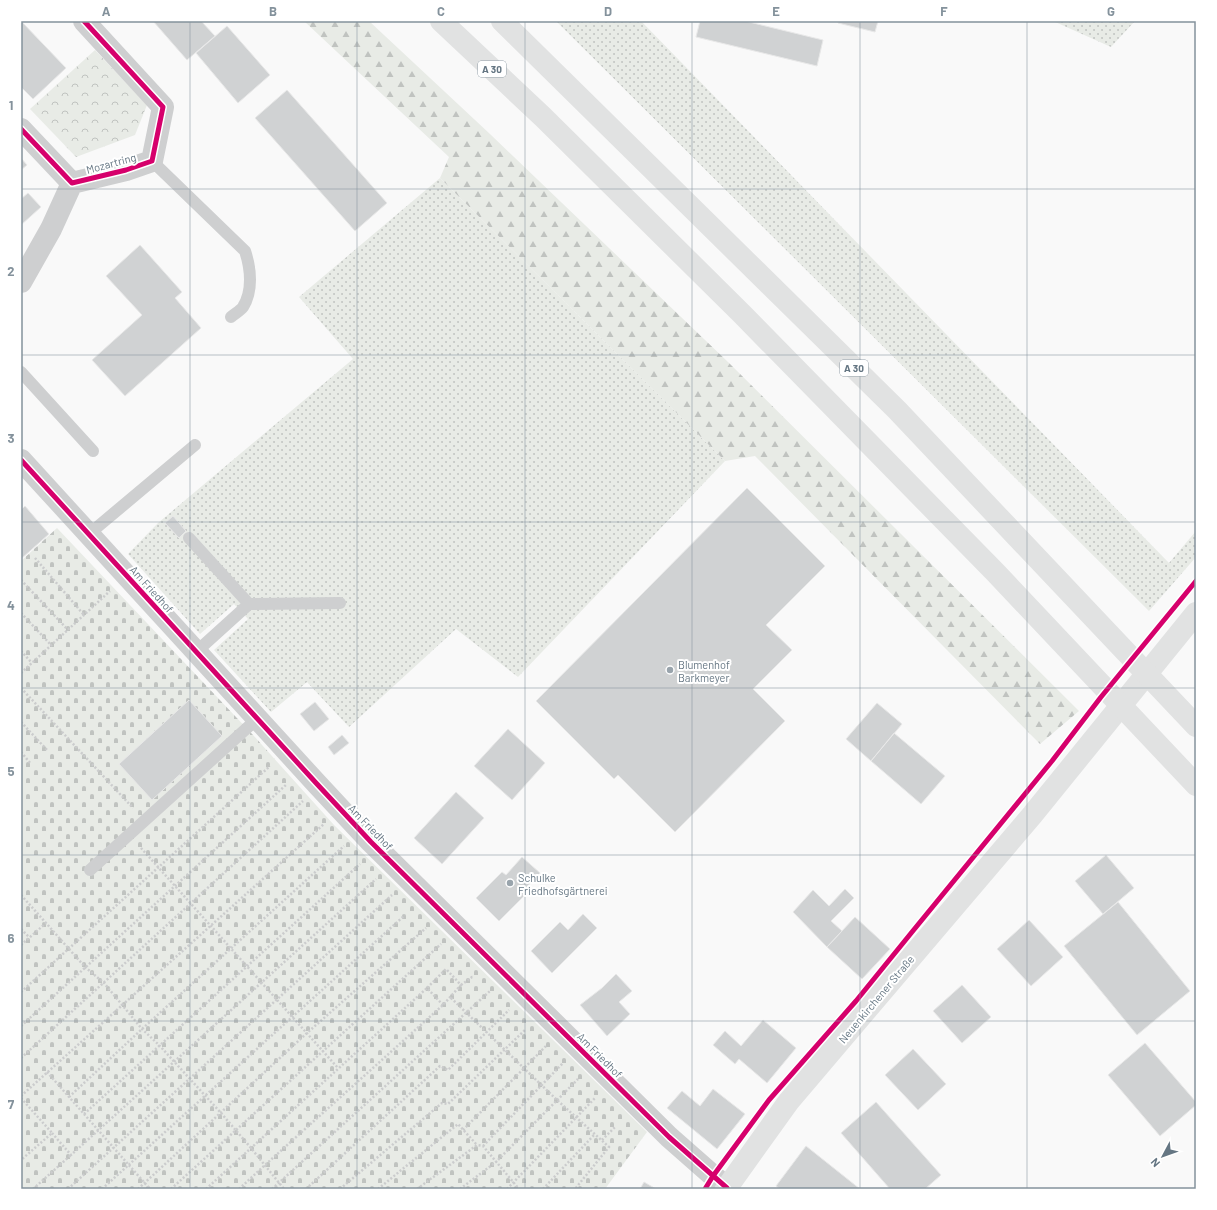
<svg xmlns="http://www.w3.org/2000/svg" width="1217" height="1210" font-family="Barlow,sans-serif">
	<defs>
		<pattern id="grass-dots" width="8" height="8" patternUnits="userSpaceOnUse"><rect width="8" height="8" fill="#e8ebe6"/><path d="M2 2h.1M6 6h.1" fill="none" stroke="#c0c3c0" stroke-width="1.8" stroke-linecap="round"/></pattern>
		<pattern id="forest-firs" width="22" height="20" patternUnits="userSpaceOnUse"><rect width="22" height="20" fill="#e8ebe6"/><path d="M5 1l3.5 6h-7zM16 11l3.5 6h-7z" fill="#c0c3c0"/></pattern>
		<pattern id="cemetery-stones" width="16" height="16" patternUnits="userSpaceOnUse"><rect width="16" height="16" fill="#e8ebe6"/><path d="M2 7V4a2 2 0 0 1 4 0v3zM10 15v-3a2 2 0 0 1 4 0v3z" fill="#c0c3c0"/></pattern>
		<pattern id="park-crowns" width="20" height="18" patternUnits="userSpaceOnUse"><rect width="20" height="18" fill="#e8ebe6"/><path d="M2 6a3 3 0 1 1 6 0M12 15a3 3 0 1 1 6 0" fill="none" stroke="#c0c3c0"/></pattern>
	</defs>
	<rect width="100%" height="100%" fill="#f9f9f9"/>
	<path fill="url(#grass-dots)" d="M556 21H641L1169 563 1196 531V557L1149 611Z
		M1053 21H1135L1111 47Z
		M440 178 725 461 518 677 456 629 349 727 307 682 271 712 214 650 248 619 234 604 200 634 128 554 158 523 353 359 299 297Z"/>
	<path fill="url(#forest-firs)" d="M304 21H369L490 134 728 362 1079 711 1040 744 755 456 725 461 440 178 449 157Z"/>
	<path fill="url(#cemetery-stones)" d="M57 528 253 735 334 825 647 1132 605 1189H21V561Z"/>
	<path fill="url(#park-crowns)" d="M95 50 147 105 135 135 76 157 30 109Z"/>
	<path fill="#d0d2d3" stroke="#e8e8e8" d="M21 21 66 68 33 99 21 87Z
		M153 21H201L215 36 187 60Z
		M700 21H745L823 40 817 66 696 37Z
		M838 21H878L875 32 838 23Z
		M227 26 270 75 238 103 196 53Z
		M287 90 387 203 355 231 255 118Z
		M21 158 27 165 21 170Z
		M28 193 41 207 21 225V199Z
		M140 245 182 292 175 298 201 328 125 396 92 360 142 315 106 276Z
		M747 488 825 566 766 625 792 650 753 689 785 721 675 832 618 775 614 779 536 701Z
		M25 506 49 534 21 559V510Z
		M173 516 186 531 179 538 165 523Z
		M189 700 222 736 152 800 119 764Z
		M315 702 329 719 314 731 300 714Z
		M877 703 902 724 871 761 846 739Z
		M508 729 545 763 512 800 474 766Z
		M894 733 945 776 921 804 871 761Z
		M342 735 349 743 334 755 328 747Z
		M456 792 484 818 442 864 414 838Z
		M1106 855 1134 888 1103 914 1075 881Z
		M522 857 540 873 522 892 525 895 499 921 476 898 502 872 506 875Z
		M845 889 854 898 831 921 842 931 827 947 793 912 813 890 829 906Z
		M1118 902 1190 991 1137 1035 1064 946Z
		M583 914 597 928 552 973 531 951 560 922 568 930Z
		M855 917 890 949 862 979 827 947Z
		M1029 920 1063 957 1031 986 997 949Z
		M616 974 632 991 619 1002 630 1014 607 1036 580 1005 602 988Z
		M962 985 991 1017 962 1043 933 1011Z
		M763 1020 796 1048 767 1083 739 1059 735 1064 713 1045 725 1031 741 1046Z
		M1145 1043 1196 1102V1105L1160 1136 1108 1075Z
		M913 1049 946 1084 918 1110 885 1075Z
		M713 1089 745 1114 717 1149 667 1108 682 1091 700 1106Z
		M876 1102 941 1175 925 1189H890L841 1133Z
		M806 1146 860 1189H780L776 1186Z
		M644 1182 656 1189H640Z"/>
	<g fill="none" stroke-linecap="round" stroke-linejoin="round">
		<path stroke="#cbcccd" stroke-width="2.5" stroke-dasharray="2 2" stroke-linecap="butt" d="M35 558 84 615
			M21 580 68 630
			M21 613 51 645
			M21 651 32 663
			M21 673 110 591
			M21 688 133 808
			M21 722 47 750
			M21 752 31 764
			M141 848 338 1068
			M21 895 46 923
			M21 929 29 937
			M21 945 46 923 85 967 104 983 142 1029 159 1045 221 1113 251 1148 284 1189
			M461 985 472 977H474
			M21 992 270 766
			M451 998 557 1100 609 1147 575 1189
			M21 1026 287 784
			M21 1058 303 801
			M47 1072 150 1189
			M21 1096 324 824
			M69 1097 142 1029 344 846
			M21 1098 52 1133 21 1160
			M84 1114 360 864
			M463 1130 546 1046
			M52 1133 71 1155 376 879
			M602 1140 616 1126
			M483 1146 563 1063
			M33 1189 71 1155
			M68 1189 392 895
			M102 1189 405 915
			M138 1189 307 1033 426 928
			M171 1189 441 944
			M206 1189 427 988
			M239 1189 265 1165 443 1005 461 985 446 969 427 988 443 1005
			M272 1189 490 991
			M306 1189 440 1066 448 1070 509 1010
			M340 1189 442 1103 448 1104 526 1029
			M378 1189 458 1124 477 1145
			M417 1189 477 1145 483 1146 519 1189
			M460 1189 496 1162 578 1079
			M507 1189 596 1097
			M543 1189 595 1134"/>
		<path stroke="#cecfd0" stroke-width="12" d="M152 161 245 251C251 269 253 291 243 307 240 311 234 314 231 317
			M21 372 93 451
			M89 534 195 445
			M189 538 249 604 196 652
			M249 604 340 603
			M90 870 257 719"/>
		<path stroke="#cecfd0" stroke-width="22" d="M21 129 72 183 126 170 152 161 163 107 84 21
			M21 282 51 229 72 183
			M21 460 317 784 371 842 669 1137 727 1188"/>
		<path stroke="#e1e2e2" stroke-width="22" d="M726 1189 789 1101 1033 814 1196 613"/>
		<path stroke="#e1e2e2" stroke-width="22" d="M441 21 543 117 742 314 995 572 1196 785
			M502 21 897 410 1196 726"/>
		<defs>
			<path id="cycleway" d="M21 129 72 183 126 170 152 161 163 107 84 21
				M21 460 317 784 371 842 669 1137 727 1188
				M705 1189 713 1176 769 1100 856 1001 912 932 1052 761 1101 697 1196 581"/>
		</defs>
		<use href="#cycleway" stroke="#fff" stroke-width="8"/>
		<use href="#cycleway" stroke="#d6006c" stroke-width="5"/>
	</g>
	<path fill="none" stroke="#84929c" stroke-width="1" stroke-opacity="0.55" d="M190 21V1189M357 21V1189M525 21V1189M692 21V1189M860 21V1189M1027 21V1189M21 189H1196M21 355H1196M21 522H1196M21 688H1196M21 855H1196M21 1021H1196"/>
	<g fill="#99a4ac" stroke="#fff" stroke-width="1.5">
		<circle cx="670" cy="670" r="4"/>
		<circle cx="510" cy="883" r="4"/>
	</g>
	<g text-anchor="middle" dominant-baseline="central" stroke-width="4" stroke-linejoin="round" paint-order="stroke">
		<g fill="#fff" stroke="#939fa8" stroke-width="1">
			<rect x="478" y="61" width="28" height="16" rx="3"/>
			<rect x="840" y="360" width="28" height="16" rx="3"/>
		</g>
		<g font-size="10" font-weight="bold" fill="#657683">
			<text x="492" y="69">A 30</text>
			<text x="854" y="368">A 30</text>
		</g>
		<g font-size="11" fill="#657683" stroke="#fff">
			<text transform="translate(111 163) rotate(-15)">Mozartring</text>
			<text transform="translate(152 589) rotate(48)">Am Friedhof</text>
			<text transform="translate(371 827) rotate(46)">Am Friedhof</text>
			<text transform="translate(876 999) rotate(-50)">Neuenkirchener Straße</text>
			<text transform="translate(600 1055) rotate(45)">Am Friedhof</text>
		</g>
		<g font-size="11" fill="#657683" stroke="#fff" text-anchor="start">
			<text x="678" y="664">Blumenhof<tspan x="678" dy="13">Barkmeyer</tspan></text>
			<text x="518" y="877">Schulke<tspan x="518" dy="13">Friedhofsgärtnerei</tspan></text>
		</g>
	</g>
	<rect width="1217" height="1210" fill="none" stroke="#ffffff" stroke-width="44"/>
	<g transform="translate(1163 1156) rotate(229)" stroke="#ffffff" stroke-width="3" paint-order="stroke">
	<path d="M0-3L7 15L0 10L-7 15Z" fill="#657683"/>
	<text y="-6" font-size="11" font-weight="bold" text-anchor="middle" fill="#657683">N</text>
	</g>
	<rect x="22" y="22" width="1173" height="1166" fill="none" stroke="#84929c" stroke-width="1.5"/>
	<g font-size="13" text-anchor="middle" font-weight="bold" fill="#84929c">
		<text x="106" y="16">A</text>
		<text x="273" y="16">B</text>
		<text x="441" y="16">C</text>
		<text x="608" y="16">D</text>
		<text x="776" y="16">E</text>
		<text x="944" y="16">F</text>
		<text x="1111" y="16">G</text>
		<text x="11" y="110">1</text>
		<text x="11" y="276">2</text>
		<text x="11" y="443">3</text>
		<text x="11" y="610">4</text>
		<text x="11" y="776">5</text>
		<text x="11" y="943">6</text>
		<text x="11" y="1109">7</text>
	</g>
</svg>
